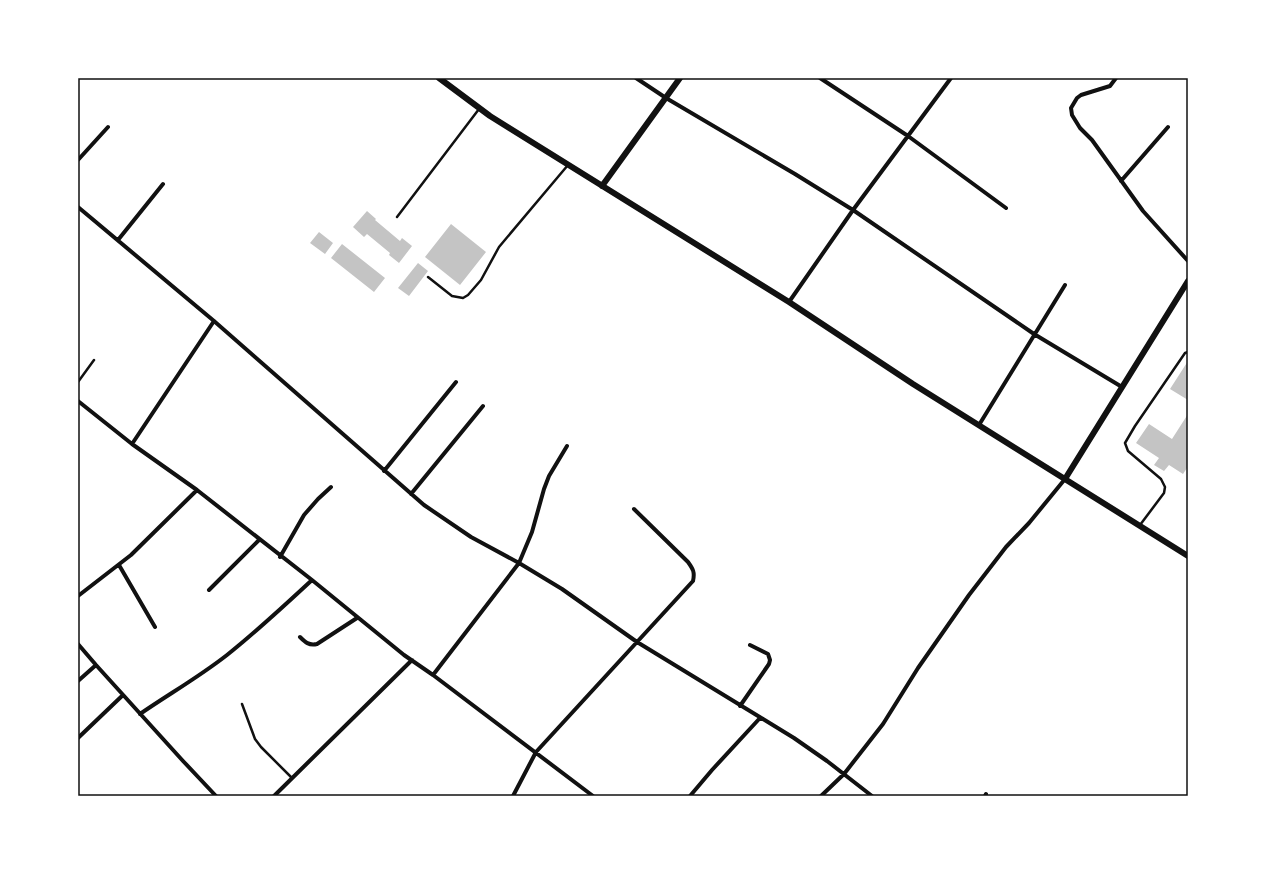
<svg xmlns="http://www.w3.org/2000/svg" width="1266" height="874" font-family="Mulish,sans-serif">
	<rect width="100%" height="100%" fill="#fff"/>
	<path fill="#c4c4c4" d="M367 211 376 219 375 220 400 241 402 238 412 246 399 263 389 255 390 253 367 234 364 237 353 227Z
		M451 224 486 252 460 285 425 257Z
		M319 232 333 243 325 254 310 243Z
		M342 244 385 278 374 292 331 258Z
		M418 263 428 271 409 296 398 288Z
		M1188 361V400L1170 389Z
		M1188 414V469L1187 468 1183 474 1169 465 1164 471 1154 465 1159 458 1136 443 1149 424 1172 439Z"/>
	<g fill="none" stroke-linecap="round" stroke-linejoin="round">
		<path stroke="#111" stroke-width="2.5" d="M397 217 479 109
			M428 277 452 296 463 298 468 295 481 280 499 247 568 165
			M78 382 94 360
			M1140 525 1164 493 1165 487 1161 479 1128 451 1125 443 1135 426 1185 353 1188 352
			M242 704 255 739 261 747 292 778"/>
		<path stroke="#111" stroke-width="4" d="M636 78 666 98 795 174 853 210 1034 334 1122 387
			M820 78 908 136 1006 208
			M1116 78 1110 86 1081 95 1077 98 1071 108 1072 115 1080 128 1092 140 1143 211 1188 261
			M78 160 108 127
			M1121 181 1168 127
			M78 207 214 321 424 505 471 537 519 563 562 589 637 642 794 738 827 761 872 796
			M118 240 163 184
			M789 302 853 210 951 78
			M214 321 132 444 197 490 312 580 404 655 433 675 593 796
			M78 401 132 444
			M979 425 1065 285
			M384 471 456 382
			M411 494 483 406
			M280 557 304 515 318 499 331 487
			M119 565 155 627
			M209 590 259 540
			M78 596 131 555 197 490
			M300 637C305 642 309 646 317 644L357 618
			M78 644 96 665 183 761 216 796
			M433 675 519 563 532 532 544 489 549 476 567 446
			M78 681 96 665
			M740 706 769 664 770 660 768 654 750 645
			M140 714C169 694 199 677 227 655 256 632 284 606 312 580
			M78 738 123 695
			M274 796 412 660
			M513 796 536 752 693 581C695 572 693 569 688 562L634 509
			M690 796 712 770 760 718
			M821 796 844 774 883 724 918 668 969 595 1006 547 1029 523 1065 479
			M985 796 986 794"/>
		<path stroke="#111" stroke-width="6" d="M439 78 490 116 789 302 913 384 1188 556
			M602 186 680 78
			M1065 479 1188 281"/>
	</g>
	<rect width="1266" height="874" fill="none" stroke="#ffffff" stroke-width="158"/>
	<rect x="79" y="79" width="1108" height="716" fill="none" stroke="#111" stroke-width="1.5"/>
</svg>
